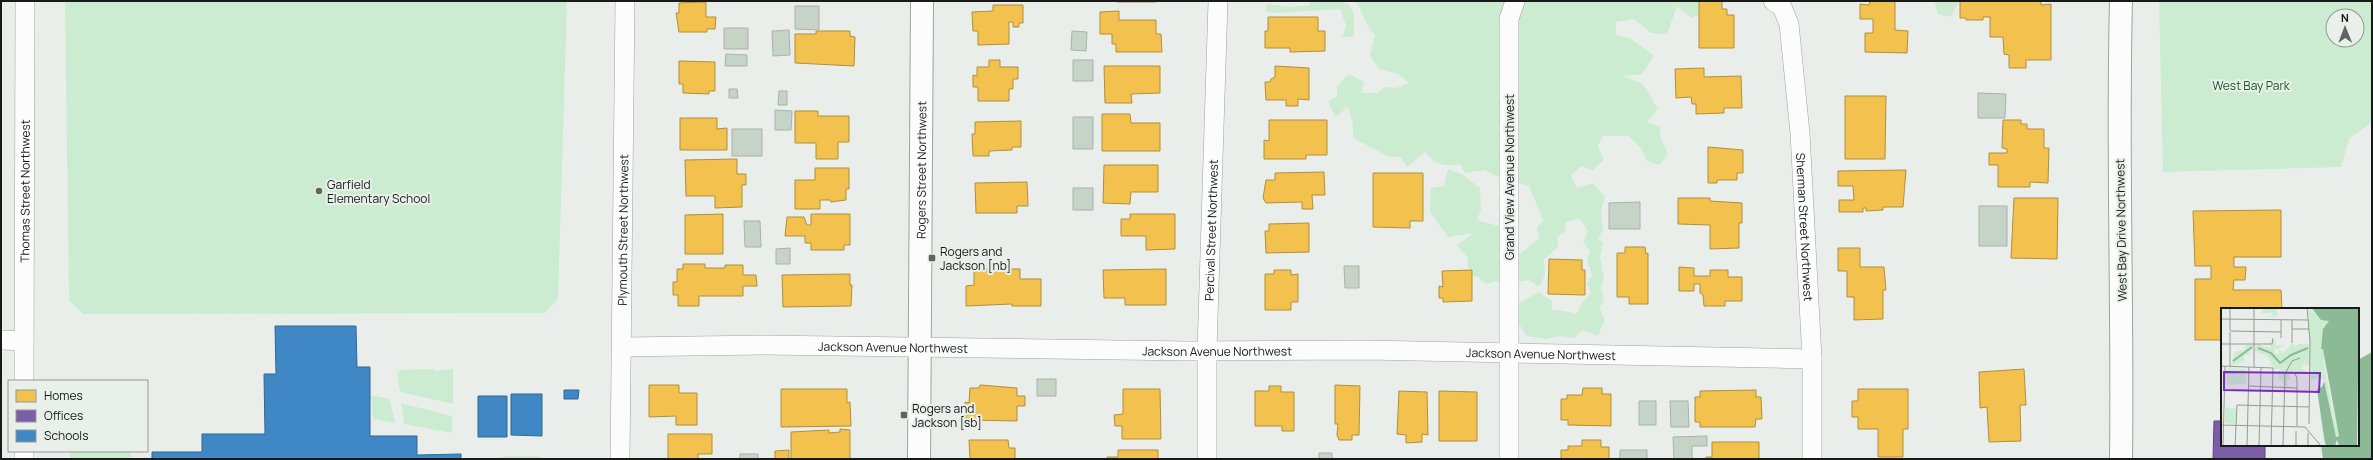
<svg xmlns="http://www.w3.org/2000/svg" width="2373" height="460" font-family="Manrope,sans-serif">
	<rect width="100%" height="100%" fill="#eaeeea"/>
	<path fill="#ccecd1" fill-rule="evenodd" d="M65 1H567L558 299 545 313 83 314 69 300Z
		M1311 1H1340L1350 5 1354 15V37H1342L1346 26 1340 9 1276 13 1266 11V4L1290 7 1309 5Z
		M1355 1H1720L1715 8 1691 18 1677 6 1667 34 1651 33 1634 19 1616 22V35L1630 38 1654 56 1642 74 1623 76 1643 84 1658 109 1647 122 1660 127V136L1668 154 1660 165 1647 161 1642 150 1629 136H1603L1598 146 1604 160 1593 170 1581 166 1571 175 1577 188 1593 183 1605 197 1601 211 1603 230 1598 238 1603 243 1600 257 1604 278 1601 287 1604 300 1599 309 1605 319 1598 336 1583 330 1574 338 1561 336 1546 339 1527 336 1519 324 1518 304 1539 292 1552 301V310L1564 311 1576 314 1582 303 1591 293 1587 283 1592 275 1587 260 1590 251 1583 242 1588 231 1580 219 1566 222 1564 233 1557 237 1558 247 1544 259 1545 275 1539 287 1529 280 1504 284 1497 281 1486 284 1478 277 1469 275 1467 257 1457 245 1474 233 1448 237 1430 212 1431 188 1444 186 1448 169 1463 175 1480 188 1481 210 1477 220 1499 226V242L1518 255 1539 239 1537 228 1543 220 1529 186C1513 180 1498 179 1485 170L1465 173 1460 164C1444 167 1435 165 1425 152L1407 167 1401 157H1390L1353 138V124L1348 107 1335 117 1328 101 1337 97V86L1349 74 1364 82 1362 93H1378L1384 87 1396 88 1409 83 1398 74 1379 69 1370 56 1375 35C1364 25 1364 12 1355 1Z
		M1934 1H1960L1950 17 1938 14Z
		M2159 1H2372V122L2349 139 2341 167 2163 172ZM2333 16H2357V40H2333Z
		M433 369 436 371 453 369V404L400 392 397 373 400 370Z
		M371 395 390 399 395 423 373 419Z
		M401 403 452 416V433L404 424Z
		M70 451H131V459H70Z
		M505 456H538L544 459H495Z"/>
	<path fill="#8dba96" d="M2372 352V459H2323L2321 445H2358V360Z"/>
	<path fill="#f2c14e" stroke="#b08f3e" d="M1117 1H1156V2H1117Z
		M1699 1H1722V9H1727V15H1734V48H1699Z
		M1870 1H1895V30L1908 31 1907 53 1865 52V33H1873V19H1860V4L1869 5Z
		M1960 1H2041V5L2051 4V60H2026V68H2009V55L2004 54 2003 37H1990V17H1983V20H1966V18H1960Z
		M706 2V17H716L715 29H707V32H679L676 13H679V3Z
		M993 5H1023V23H1019V27H1013V22H1009V44L978 45V31H973L972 12 993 11Z
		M1119 11V20H1156V34H1161L1162 52H1116V44H1112V34H1100V12Z
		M1268 17H1318V31H1325V51L1290 52V48H1265V31H1268Z
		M816 31H850V36L855 37 854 66 795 63V34H816Z
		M989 60H1000V67H1018V79H1013V89H1009V101H978V87H973V75L977 76V67H989Z
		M679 61 715 62V91H709V94L683 93V84H679Z
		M1104 66H1160V93L1131 94 1132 103H1105Z
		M1275 66 1309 68V100L1298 99V106H1286V100H1266L1265 82H1270L1271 79 1275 77Z
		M1704 68V77L1741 76 1742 108H1724V113L1696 114V104H1692L1691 97 1676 98 1675 69Z
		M1845 96H1886L1885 159H1845Z
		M795 111H818V116H849V142H838V159H816V143H795Z
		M1102 114H1130L1131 123H1160V151H1102Z
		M680 118H717V129L727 128V150H680Z
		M1269 120H1327V155H1306V159H1264V140L1269 141Z
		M2003 120H2021V124H2027V129H2044V148H2049L2048 183 2030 182V187H1998V165H1989V153H2007V149L2002 148Z
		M1021 121V147H1012V150L989 151V156H973L972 134H975V122Z
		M1708 147 1743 150V173H1737V180H1717V183H1708Z
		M737 159V174H746V185H742V207L715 208V196H686L685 160Z
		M1104 165H1158V192H1131L1130 204 1103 203Z
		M815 168H849V189H846V200L831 202 830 200H820V209H795V180H815Z
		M1906 170 1903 207H1883V210L1866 211V208H1863V212H1839V200H1854L1853 186H1838V171Z
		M1324 172 1325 195H1312L1313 209H1302V202L1266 203 1263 198 1266 180H1275V173Z
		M1373 173H1423V221H1410V228L1373 227Z
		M1027 182 1028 206H1017V213H976L975 183Z
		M1678 198H1710V201L1742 203V223H1739V248L1710 249V225L1678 224Z
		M2014 198H2058L2057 259 2011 258Z
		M2281 210V257H2234V267H2246L2245 280H2234L2233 290H2281L2282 309H2222V340H2195V279H2211V266H2195L2193 211Z
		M723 214V254H685V215Z
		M811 214H850V245H844V250H811V243H805V236H785L787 217H804L807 225H811Z
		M1130 214H1175V249L1146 250V236H1121V219H1130Z
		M1309 223V252L1266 253 1265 231H1269V224Z
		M1625 247H1645L1646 254 1648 253V304H1629V297H1617V253H1625Z
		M1838 248H1860V267H1884L1886 290H1883V319L1854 320V297H1847V271H1838Z
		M1549 259 1582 260V270H1585V295L1548 294Z
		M683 264H705V268H725V265H743V275H756L757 286H743V296H699V306H678V295H673V282H677V269H683Z
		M1679 267 1694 268V276H1710V270H1728V277H1742V301H1725V306H1704L1703 295 1700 293V284H1694V291H1679Z
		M974 269H1020V279H1041V306H1012V304L966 306V286L974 285Z
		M1166 269V305H1125V298H1104L1103 270Z
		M1274 270H1291V275L1298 274V302H1291V310H1265V274H1274Z
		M1472 270V301L1443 302V298H1439V286L1443 287 1442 271Z
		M850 274V285H852L851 306 783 307 782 275Z
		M2024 369 2026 405H2020L2021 441 1989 442 1987 407 1980 408 1979 372Z
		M649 385H679V393H697V425H676V416L649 417Z
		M980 385 1017 388V396H1025V406H1017V421L965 420V402L969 403 970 388H979Z
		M1335 385 1360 386 1359 435H1352V440H1339L1337 435 1338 424H1335Z
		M1269 386H1281V392H1294V431H1282V426H1255V391H1269Z
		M1583 388H1602V394H1611V426L1568 425V420H1561V399H1567V395H1582Z
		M781 389H847V403L850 402 851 426 781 427Z
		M1123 389H1160L1161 439H1122V426H1115L1114 415 1123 414Z
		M1858 389H1908V429H1903V457H1878V429H1858V417H1852V401H1858Z
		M1756 390V397H1761L1762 419H1756L1755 427H1700V422H1695V397H1700V391Z
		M1399 391 1427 392 1428 435 1422 434V442L1406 443V435L1397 434Z
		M1439 391 1477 392V441H1439Z
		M840 429 850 430V459H791V432L829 430V433L840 432Z
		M668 434H712V454H698V459H668Z
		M969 440H1008L1009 448H1015V459H970Z
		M1582 440H1601V447H1609V459H1561V450H1568V446H1582Z
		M1712 442H1759V459H1706V457H1712Z
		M789 450V459H775V451Z
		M1118 450H1158V459H1107V457H1118Z"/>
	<path fill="#7b5ea7" stroke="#5d4a7c" d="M2214 421H2222V445H2265V459H2213Z"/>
	<path fill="#3f88c5" stroke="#336791" d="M275 326H356L357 367H370V436H417V455L461 454V459H152V452H202V434H265L264 374H276Z
		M564 390H579L578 399H564Z
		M511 394H542V436L511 435Z
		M478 396H507V437H478Z"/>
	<path fill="#c6d4c8" stroke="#acb0ad" d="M795 6H819V30L795 29Z
		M724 28H748V49H724Z
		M789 30 790 55 773 56 772 31Z
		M1072 31 1087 32 1086 51 1071 50Z
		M726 54 747 55V66H725Z
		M1073 60H1093V81H1073Z
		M729 89H737L738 98H729Z
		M779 91H787V105H778Z
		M1978 93 2006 94 2005 118H1978Z
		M775 110 792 111 791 130H775Z
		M1073 117H1093V149H1073Z
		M732 129H762V156H732Z
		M1073 188H1093V210H1073Z
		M1640 202V229H1609V203Z
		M1979 206H2007V246H1979Z
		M744 221H760L761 247H745Z
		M790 248V264H776V249Z
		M1344 266H1359V288H1345Z
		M1037 379H1056V396H1037Z
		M1639 401H1656V425H1639Z
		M1670 401H1688L1689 427H1671Z
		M1707 436V446H1692V459H1674L1673 437Z
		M1620 450H1647V459H1620Z
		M1319 453H1332V459H1344H1319Z
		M740 454H758V459H740Z"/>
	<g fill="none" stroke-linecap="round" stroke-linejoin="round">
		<defs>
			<g id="street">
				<path id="s1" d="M1773 1 1782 7 1789 24 1800 133 1812 359V459"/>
				<path d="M1 340 24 341"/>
				<path id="s2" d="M622 347 764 345 1187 351 1366 350 1812 359"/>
				<path id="s3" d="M24 381 25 1"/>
				<path d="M24 459V451"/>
				<path id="s4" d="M620 459 625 1"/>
				<path id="s5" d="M1207 459V350L1218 1"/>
				<path d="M1509 459V19L1515 1"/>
			</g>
			<g id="secondary">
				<path id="s6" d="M919 459 922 1"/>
				<path d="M2121 459C2123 306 2117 154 2121 1"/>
			</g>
		</defs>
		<use href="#street" stroke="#9fa29f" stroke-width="20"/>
		<use href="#secondary" stroke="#9fa29f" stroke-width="24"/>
		<use href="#street" stroke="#fcfcfc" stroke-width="19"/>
		<use href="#secondary" stroke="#fcfcfc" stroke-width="22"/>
	</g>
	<g fill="#616462" stroke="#e8f0e9" stroke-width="1.5">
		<circle cx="319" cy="191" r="4"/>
		<rect x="928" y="254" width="8" height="8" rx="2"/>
		<rect x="900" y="411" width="8" height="8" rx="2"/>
	</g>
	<g text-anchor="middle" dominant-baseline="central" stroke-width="4" stroke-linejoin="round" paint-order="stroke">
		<g font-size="12" fill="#155a2b" stroke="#e8f0e9">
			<text x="2251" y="85">West Bay Park</text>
		</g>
		<g font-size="12" fill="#171a18" stroke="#e8f0e9">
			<text stroke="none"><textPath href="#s6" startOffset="289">Rogers Street Northwest</textPath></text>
			<text transform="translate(1509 177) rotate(-90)">Grand View Avenue Northwest</text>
			<text stroke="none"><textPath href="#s3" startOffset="190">Thomas Street Northwest</textPath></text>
			<text stroke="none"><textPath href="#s1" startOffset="233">Sherman Street Northwest</textPath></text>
			<text stroke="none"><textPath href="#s4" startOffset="229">Plymouth Street Northwest</textPath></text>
			<text stroke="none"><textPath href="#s5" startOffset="229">Percival Street Northwest</textPath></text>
			<text transform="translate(2121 230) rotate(-91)">West Bay Drive Northwest</text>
			<text stroke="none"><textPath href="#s2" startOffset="271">Jackson Avenue Northwest</textPath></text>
			<text stroke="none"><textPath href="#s2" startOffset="595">Jackson Avenue Northwest</textPath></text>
			<text stroke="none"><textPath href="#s2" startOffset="919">Jackson Avenue Northwest</textPath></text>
		</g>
		<g font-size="12" fill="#171a18" stroke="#e8f0e9" text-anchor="start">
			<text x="327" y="184">Garfield<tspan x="327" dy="14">Elementary School</tspan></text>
			<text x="940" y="251">Rogers and<tspan x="940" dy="14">Jackson [nb]</tspan></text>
			<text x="912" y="408">Rogers and<tspan x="912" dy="14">Jackson [sb]</tspan></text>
		</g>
	</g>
	<g transform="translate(2221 308)">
		<rect width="138" height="138" fill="#eaeeea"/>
		<path d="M42 0H57L55 4 58 6 49 10 52 5H40ZM91 0H103L111 8 121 130 114 131V138H106L102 129 96 81 101 79 104 73 99 70 90 72 87 1 91 3ZM102 51 103 52 109 77 117 130ZM53 30V33H56L54 38 64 37 56 41 53 39 54 45 58 47 57 41 62 45 72 35 74 39 77 36H88V56L84 58 82 56 85 55 83 54 81 60 87 65 81 66 80 63 75 65 73 63 68 66 70 71 66 72 67 79 57 69 58 66 54 65 60 61H53L47 49 34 43V36L41 37 44 40 46 37 48 41ZM25 37H32V42L27 44 31 46 23 47 24 55 21 52V55L10 57 14 44 23 42ZM6 60 25 61V76L6 77ZM4 99 15 101 14 116 4 115Z" fill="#ccecd1" fill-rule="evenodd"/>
		<path d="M91 0H138L136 138H118L116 132 114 138H106L104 135 96 81 101 79 103 73 115 129 118 128 102 41H100L102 21 108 13 100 12Z" fill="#8dba96"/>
		<path fill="none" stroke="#8dba96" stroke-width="2" d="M37 40 50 45 59 55 70 47 87 40M12 53 31 39"/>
		<path fill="none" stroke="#969996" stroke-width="1" d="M86 0 89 33 88 116M0 11 87 12M71 12V35M71 21H88M9 23V1M10 23 60 24M9 24V58M60 30V12M0 36H51L52 30M0 58 52 60 50 138M33 59V0M73 64 76 70V118M28 78 76 80M0 117 84 119 100 138M2 138 4 58M14 138 16 97 88 99M26 138 28 59M38 138 40 59M62 138 64 66 71 53 79 50M75 138V123M87 138V125"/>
		<path fill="#7b2cbf" fill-opacity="0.15" stroke="#7b2cbf" stroke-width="2" d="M3 64 99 65 98 84 3 82Z"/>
		<rect width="138" height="138" fill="none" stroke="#171a18" stroke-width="2"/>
	</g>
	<rect width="2373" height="460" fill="none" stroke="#171a18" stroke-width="4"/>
	<rect x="8" y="380" width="140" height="72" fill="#e8f0e9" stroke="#949a95"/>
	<rect x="16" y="390" width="20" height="12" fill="#f2c14e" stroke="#949a95"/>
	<text x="44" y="400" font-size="12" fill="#171a18">Homes</text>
	<rect x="16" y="410" width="20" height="12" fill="#7b5ea7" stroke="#949a95"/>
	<text x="44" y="420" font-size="12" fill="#171a18">Offices</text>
	<rect x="16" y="430" width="20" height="12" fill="#3f88c5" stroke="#949a95"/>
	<text x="44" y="440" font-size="12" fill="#171a18">Schools</text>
	<g transform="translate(2345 28) rotate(359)"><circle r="19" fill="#e8f0e9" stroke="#949a95"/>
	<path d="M0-3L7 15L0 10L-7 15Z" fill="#616462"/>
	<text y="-6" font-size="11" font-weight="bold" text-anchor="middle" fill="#171a18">N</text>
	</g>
</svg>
